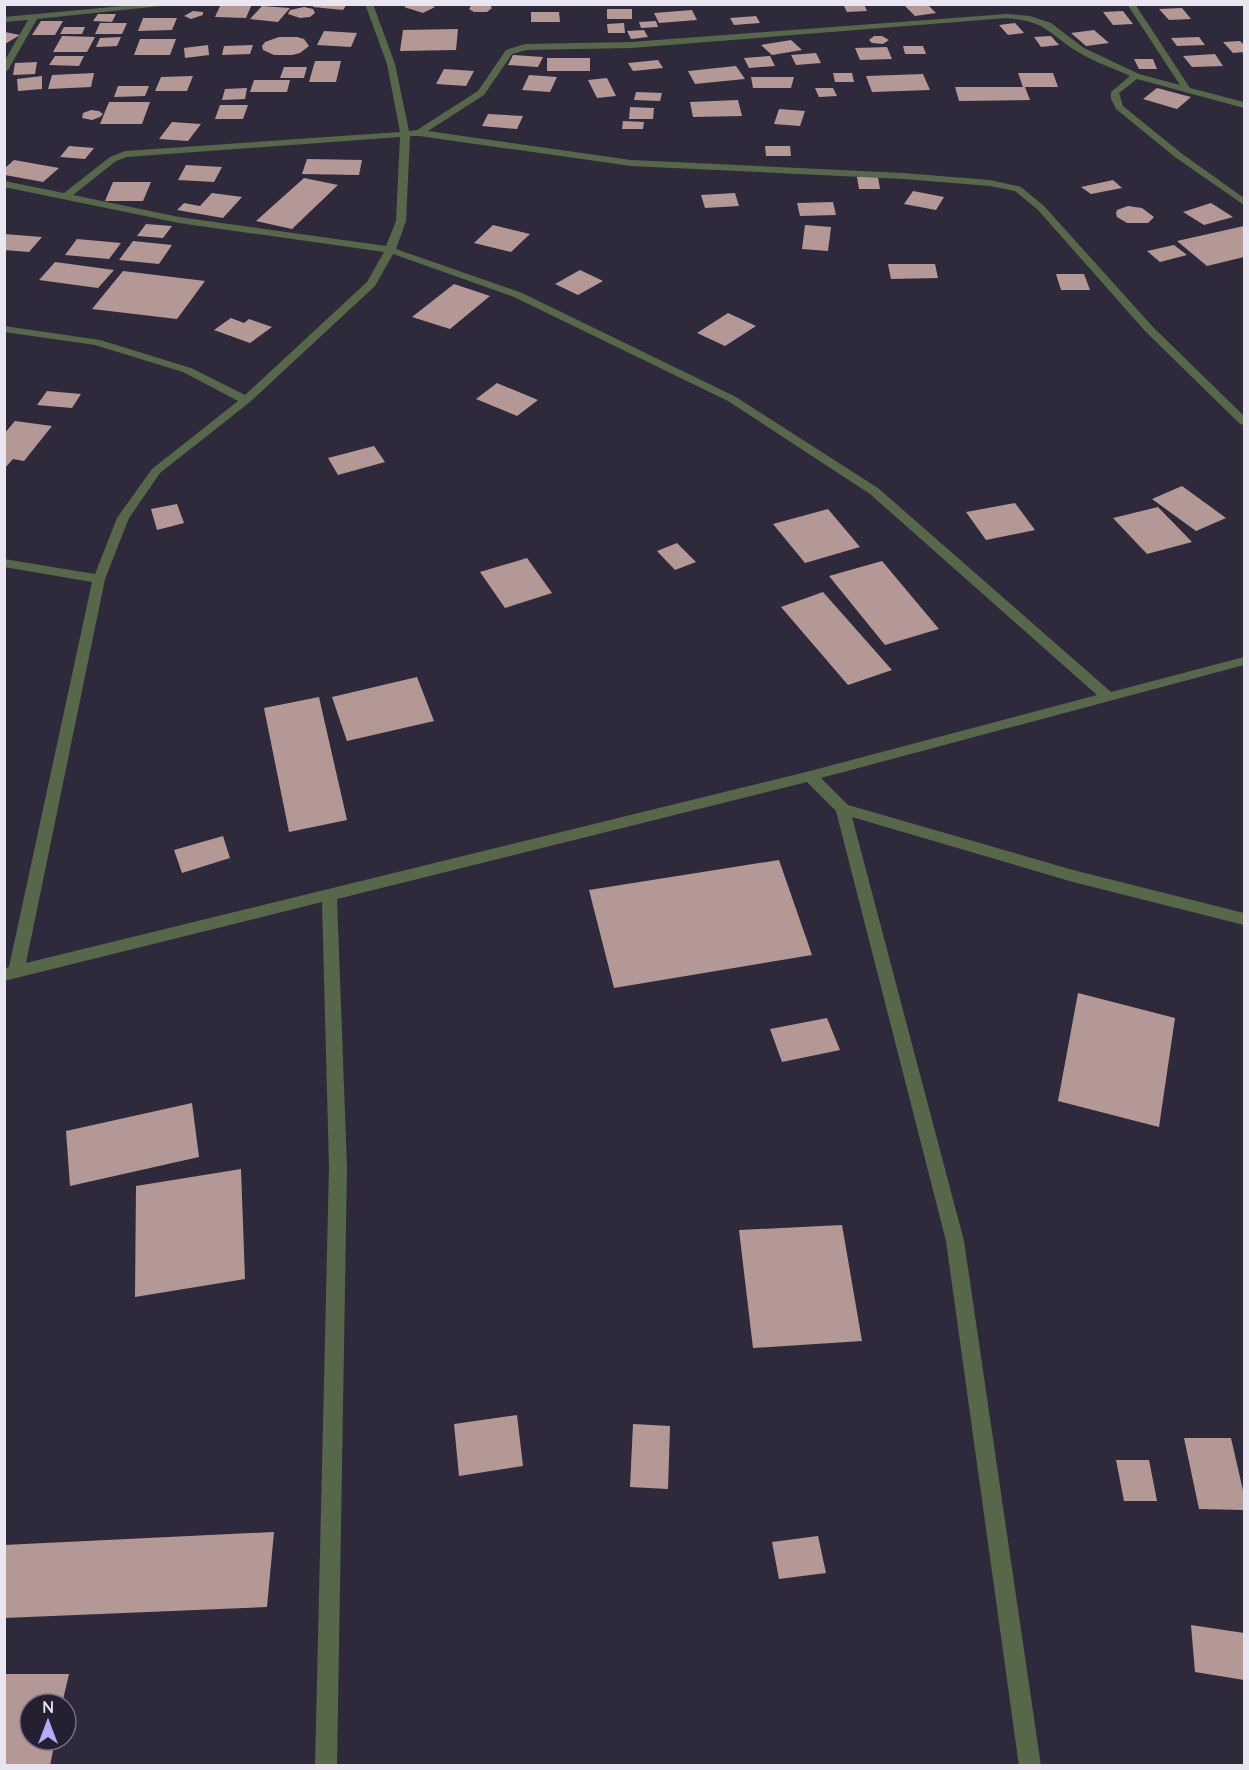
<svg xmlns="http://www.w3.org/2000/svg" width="1249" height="1770" font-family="Quicksand,sans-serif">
	<rect width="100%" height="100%" fill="#2f2a3b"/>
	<path fill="#b49896" d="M221 4H252L246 18 215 17Z
		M315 4H347L343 10 313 7Z
		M410 4H427L435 7 423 13 404 7Z
		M472 4H489L492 8 487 12H474L469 9Z
		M843 4H864L867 11 847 12Z
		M927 4 936 13 915 16 905 6Z
		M262 6 290 8 278 22 250 19Z
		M304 7 313 9 315 13 310 17 300 18 288 14 290 10Z
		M1182 8 1191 19 1169 20 1159 9Z
		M607 9H632V19H607Z
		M692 10 697 20 659 23 654 13Z
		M193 11 203 12V15L191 19 184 16Z
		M1123 11 1133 24 1113 25 1103 12Z
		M531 12H559L560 22H531Z
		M98 14H116L112 22 93 21Z
		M756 16 760 23 734 25 730 18Z
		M143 18H177L172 30 138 31Z
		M41 21H63L55 35H32Z
		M656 21 658 27 641 28 639 22Z
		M100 23H127L122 34H95Z
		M624 23 625 33H608L607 24Z
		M1015 23 1024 33 1008 35 999 25Z
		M64 27H85L82 34H60Z
		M458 29 456 50 400 51 403 30Z
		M644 30 648 37 631 39 627 31Z
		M1094 30 1109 43 1086 46 1071 33Z
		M324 31 357 33 351 47 317 45Z
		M5 32 20 35 5 44Z
		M62 36 95 37 87 52H53Z
		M874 36H882L889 40 883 44 872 43 869 40Z
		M1051 36 1059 45 1041 47 1034 37Z
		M121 37 117 46 96 47 100 38Z
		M279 37H297L304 39 309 46 300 53 292 55H274L263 50 262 46 265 42Z
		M1199 37 1205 45 1177 46 1171 38Z
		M140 39H176L170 55H134Z
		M791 40 802 50 772 55 761 45Z
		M1240 41 1244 45V52L1233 53 1223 42Z
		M208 45 209 55 185 58 184 48Z
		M253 45 250 54 222 55 224 46Z
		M903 46H923L926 54H905Z
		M887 47 892 59 860 60 855 48Z
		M816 53 821 63 796 65 791 55Z
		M1215 54 1223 66 1192 67 1183 56Z
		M513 55 543 57 538 67 508 65Z
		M55 56H84L79 66 49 65Z
		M770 56 775 66 749 68 744 58Z
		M547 58H590V71H547Z
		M1134 59H1153L1157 69H1139Z
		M658 60 663 68 633 71 628 63Z
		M315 61H341L336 82H309Z
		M37 62 35 74 13 75 15 63Z
		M736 66 745 79 695 84 688 71Z
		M284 67H307L304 78H280Z
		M444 69 474 71 466 86 436 84Z
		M94 73 91 87 48 89 52 75Z
		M833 73H852L854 82H835Z
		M1018 73H1053L1058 87H1023Z
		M923 74 930 90 872 92 866 76Z
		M529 75 557 77 550 92 522 90Z
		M42 76V89L18 91 17 79Z
		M193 76 187 91H155L161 77Z
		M751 77H794L791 88H753Z
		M607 78 616 96 597 98 588 80Z
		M254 80H290L287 92H250Z
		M118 86H149L145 96 114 97Z
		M955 87H1025L1030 100 959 101Z
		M247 88 245 99 222 100 225 89Z
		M815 88H833L837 96 819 97Z
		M1157 88 1191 97 1177 109 1143 99Z
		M636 92 662 93 660 101 634 100Z
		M738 100 742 116 693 117 690 102Z
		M109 102H150L142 124H100Z
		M220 105H248L243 119H215Z
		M630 107 654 108 653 119H629Z
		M779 109 805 111 800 126 774 124Z
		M91 110 99 111 103 114 100 117 92 120 82 118 83 113Z
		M488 114 523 116 517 129 482 126Z
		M623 121 644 122 643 129H622Z
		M172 122 201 124 188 141 159 139Z
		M69 146 94 148 85 159 60 157Z
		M765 146H790L791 156H766Z
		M307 159 362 160 359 175 302 174Z
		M14 160 59 168 43 182 5 175V168Z
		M186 165 222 167 214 182 178 180Z
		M857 177H878L880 189H859Z
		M304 178 338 185 292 229 256 221Z
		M1113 180 1122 188 1091 194 1081 187Z
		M113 182H151L143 201H105Z
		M913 191 944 197 936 210 904 204Z
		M212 193 242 197 223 218 177 210 184 203 200 206Z
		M735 193 739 206 705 208 701 195Z
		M833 202 836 215 800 216 797 203Z
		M1211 203 1233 217 1204 225 1183 212Z
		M1128 206 1142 208 1154 217 1148 223H1127L1117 217 1116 213 1117 210Z
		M146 224 172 226 163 238 137 236Z
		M493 225 530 234 511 252 474 243Z
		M805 225 831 227 828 251 802 249Z
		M1244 226V257L1207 266 1177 241Z
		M4 234 42 237 29 252 4 250Z
		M77 239 121 243 109 259 65 255Z
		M133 241 172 245 159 264 119 260Z
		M1174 245 1187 255 1160 262 1147 251Z
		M55 262 114 270 98 288 39 280Z
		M888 264H935L938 278 891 279Z
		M580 270 603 281 578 295 555 284Z
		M123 271 205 281 177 319 92 309Z
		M1056 274H1084L1090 290H1061Z
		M454 284 490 296 450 329 412 317Z
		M728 313 756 326 725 346 697 333Z
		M231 318 244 323 249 319 272 327 250 343 214 330Z
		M497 383 538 400 517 416 476 399Z
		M47 391 81 394 72 408 37 405Z
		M15 421 52 426 24 461 13 459 4 469V434Z
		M374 446 385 462 338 475 328 458Z
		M1182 486 1226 518 1196 531 1152 499Z
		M1015 503 1035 530 986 540 966 512Z
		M177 504 184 523 157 530 151 509Z
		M1158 507 1192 542 1147 554 1113 518Z
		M828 509 860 547 805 563 773 524Z
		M677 543 696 562 675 570 657 551Z
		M527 558 552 593 505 608 480 572Z
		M882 561 939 629 885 645 829 576Z
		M823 592 892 670 848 685 781 607Z
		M417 677 434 721 347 741 332 697Z
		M319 697 347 820 289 832 264 708Z
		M223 836 230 858 182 873 174 850Z
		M779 860 812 955 614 988 589 890Z
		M1078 993 1175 1018 1159 1127 1058 1101Z
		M827 1018 840 1050 782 1062 770 1029Z
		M192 1103 199 1157 70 1186 66 1131Z
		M241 1169 245 1279 135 1297 136 1186Z
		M842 1225 862 1341 753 1348 739 1230Z
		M517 1415 523 1466 459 1476 454 1424Z
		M633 1424 670 1426 668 1489 630 1487Z
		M1184 1438H1231L1244 1495V1510L1199 1509Z
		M1116 1460H1149L1157 1501H1124Z
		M274 1532 267 1607 4 1618V1545Z
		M818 1536 826 1573 779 1579 772 1542Z
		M1191 1625 1244 1633V1680L1195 1672Z
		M4 1674H69L62 1704H30V1740H55L50 1766H4Z"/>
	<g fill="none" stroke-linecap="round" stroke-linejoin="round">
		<path fill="#57674a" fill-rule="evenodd" d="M144 4H180L37 19 8 70 4 72V62L28 20 4 22V17Z
			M365 4H373L395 64 409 131 417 130 478 91 506 50 525 44 631 42 1007 14 1030 16 1051 23 1084 48 1139 74 1180 85 1127 4H1135L1190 88 1244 102V108L1137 79 1119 93 1123 106 1181 153 1244 198V205L1175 157 1116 109 1111 99V92L1130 76C1113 68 1094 62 1078 52 1047 33 1048 22 1007 18L631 48 526 50 512 54 484 95 428 131 631 160 903 173 990 180 1021 187 1044 206 1153 327 1244 416V425L1240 424 1145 331 1038 210 1015 191 990 186 903 179 631 166 419 136H410L406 221 396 249 522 293 736 397 878 488 1111 692 1244 657V665L821 778 848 805 1073 870 1244 913V925L1073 882 852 817 964 1241 1041 1766H1019L946 1241 836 811 807 782 337 899 347 1167 337 1766H315L329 1167 322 902 4 981V969L9 967 92 582 4 567V559L95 574 117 518 152 469 238 401 183 372 95 345 4 332V326L100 340 191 368 245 395 367 282 384 252 179 223 4 187V181L64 193 110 157 125 151 400 132 387 64ZM400 137 396 221 386 246 179 217 73 195 116 161 127 157ZM393 254 514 297 728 401 870 494 1097 695 810 771 26 963 105 579 129 518 160 473 250 402 375 286Z"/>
	</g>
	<rect width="1249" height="1770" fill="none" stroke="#e9e6f2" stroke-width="12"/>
	<g transform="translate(48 1722)"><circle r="28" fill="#252031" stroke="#736f7e" stroke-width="1.5"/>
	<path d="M0-4.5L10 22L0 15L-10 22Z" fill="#b4acf9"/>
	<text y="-9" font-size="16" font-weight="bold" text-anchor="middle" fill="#e9e6f2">N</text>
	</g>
</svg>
